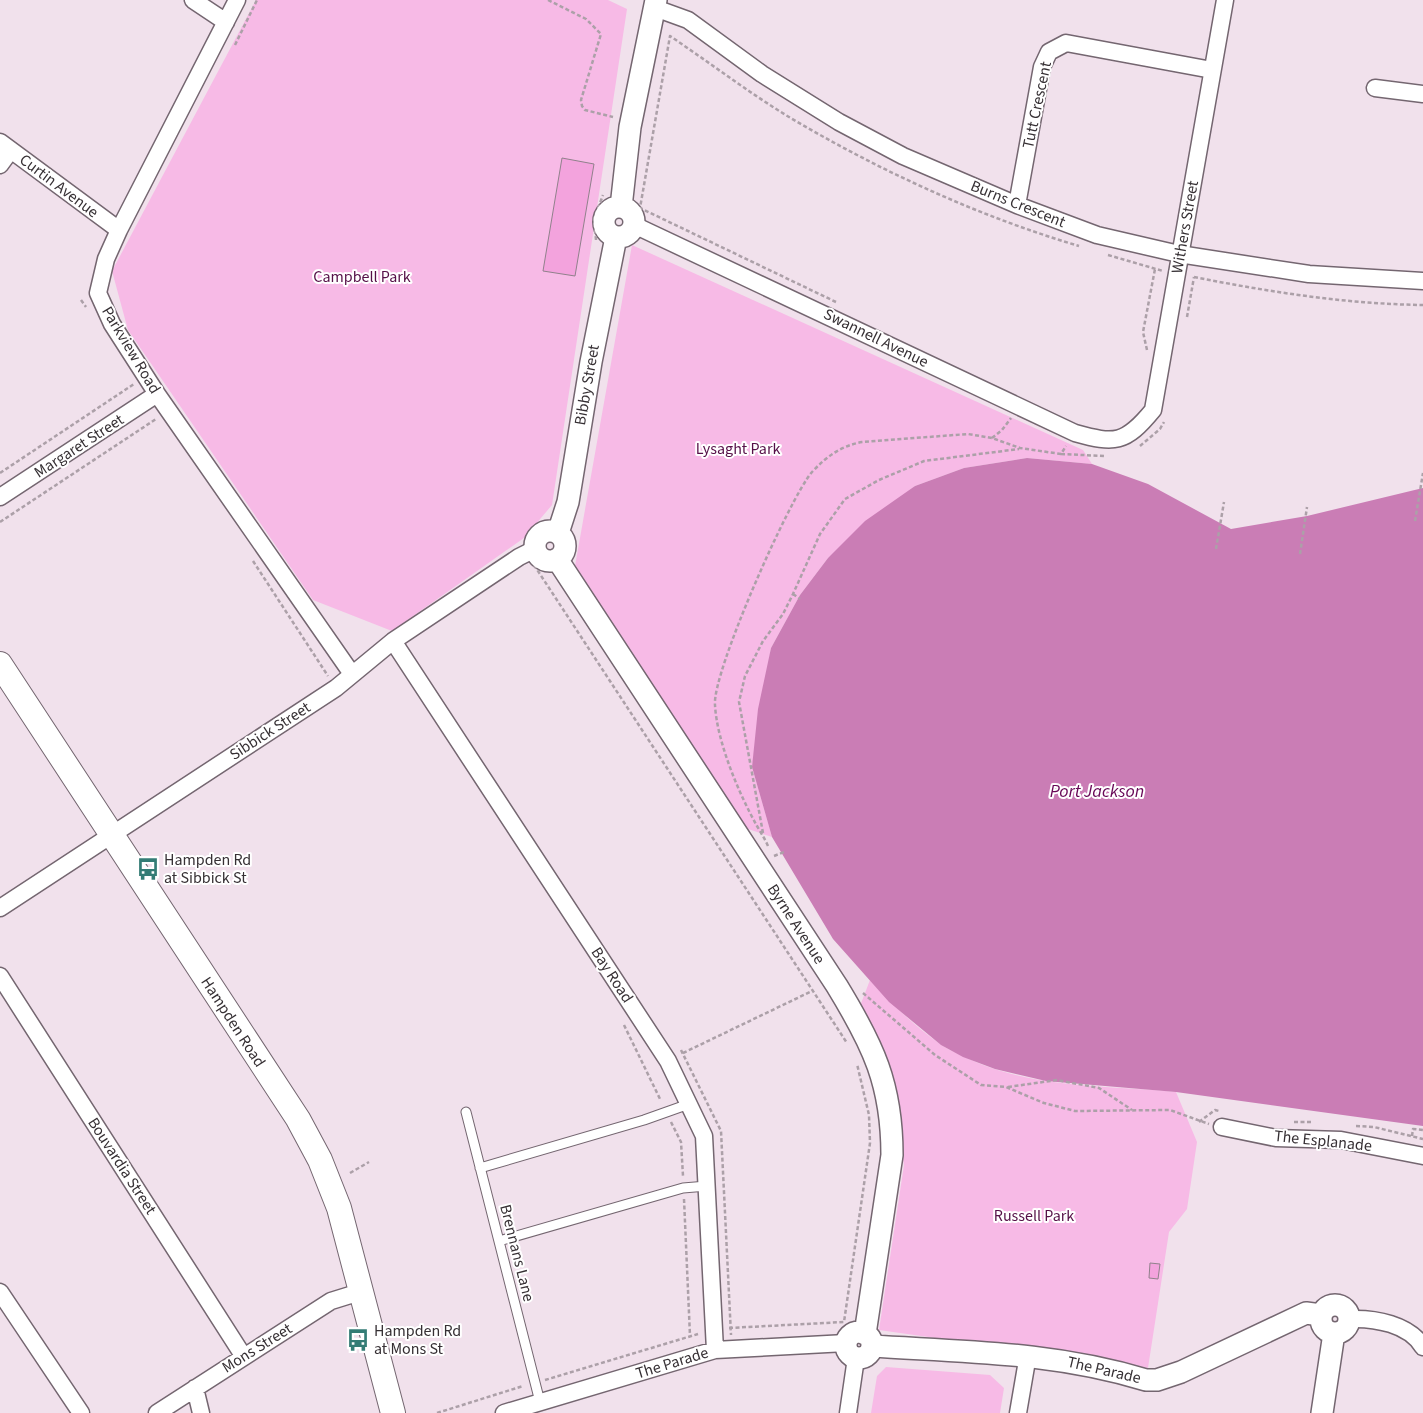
<svg xmlns="http://www.w3.org/2000/svg" width="1423" height="1413" font-family="'Source Sans 3',sans-serif">
	<rect width="100%" height="100%" fill="#f1e1ec"/>
	<path fill="#f7bae6" d="M256 0H608L627 9 552 505 524 538 392 631 313 600 128 330 112 271Z
		M632 245 1083 450 1092 464 1027 458 964 468 915 486 828 558 800 595 771 648 752 767 772 837 745 828 575 566Z
		M870 980C890 1003 915 1026 940 1044 947 1049 956 1053 963 1056 1029 1089 1105 1085 1176 1092L1197 1142 1187 1209 1169 1232 1148 1368 879 1330 904 1165 889 1075 860 1006Z
		M886 1367 990 1375 1004 1388 1000 1413H871L877 1376Z"/>
	<path fill="#ca7db5" d="M1027 458 1092 464 1148 484 1231 529 1307 516 1423 488V1126L1176 1092 1046 1081 995 1069 963 1057 941 1045 889 1002 833 939 772 837 752 767 758 709 771 648 800 595 828 558 865 521 915 486 964 468Z"/>
	<path fill="#f3a3dd" stroke="#90818b" d="M562 158 594 164 575 276 543 271Z
		M1150 1263 1160 1264 1158 1279 1149 1278Z"/>
	<g fill="none" stroke-linecap="round" stroke-linejoin="round">
		<defs>
			<path id="service" d="M466 1112 540 1402
				M480 1168 644 1120 689 1104
				M499 1241 683 1188 707 1186"/>
			<path id="minor" d="M193 0 226 22
				M237 0 119 230 106 259 98 293 112 324 157 394 352 674
				M655 8 688 20 762 74 839 122 903 156 1017 205 1097 235 1179 254 1309 274 1423 281
				M1375 88 1423 94
				M0 142 119 230
				M0 165 11 150
				M1017 205 1042 67 1049 52 1066 43 1212 70
				M634 225 1075 433C1115 444 1125 444 1153 410L1225 0
				M0 497 157 394
				M393 641 668 1061 704 1136 715 1350
				M0 908 336 688 393 641 519 557 535 549
				M0 976 244 1357
				M1222 1127 1276 1138 1341 1140 1423 1156
				M0 1292 81 1413
				M1350 1319C1375 1318 1409 1324 1423 1347
				M195 1388 201 1413
				M157 1413 331 1301 360 1292
				M504 1413 715 1350 846 1343
				M848 1413 856 1358
				M1018 1413 1028 1355"/>
			<path id="tertiary" d="M604 222a15 15 0 1 1 30 0a15 15 0 1 1-30 0Z
				M621 207 630 127 656 0
				M535 546a15 15 0 1 1 30 0a15 15 0 1 1-30 0Z
				M558 533 568 502 591 362 616 237
				M557 559 837 986C873 1045 892 1084 892 1155L865 1334
				M1321 1319a14 14 0 1 1 28 0a14 14 0 1 1-28 0Z
				M846 1345a13 13 0 1 1 26 0a13 13 0 1 1-26 0Z
				M872 1346C967 1352 1054 1352 1146 1380H1157L1181 1372 1306 1313 1321 1315
				M1322 1413 1334 1333"/>
			<path id="secondary" d="M0 664 298 1119 320 1160 339 1208 393 1413"/>
		</defs>
		<use href="#service" stroke="#746670" stroke-width="11"/>
		<use href="#minor" stroke="#746670" stroke-width="19"/>
		<use href="#tertiary" stroke="#746670" stroke-width="24"/>
		<use href="#secondary" stroke="#746670" stroke-width="26"/>
		<path stroke="#aca0a8" stroke-width="2.5" stroke-dasharray="4 2.5" stroke-linecap="butt" d="M548 0 586 19 601 34 581 100 582 106 585 110 613 117
			M235 45 257 0
			M596 240 594 219 603 195
			M1108 255 1163 271
			M1194 277C1270 292 1346 304 1423 305
			M81 300 86 307
			M836 302 640 208 670 36C710 63 748 92 789 117 880 171 978 216 1079 246
			M1187 317 1194 277
			M1147 350 1143 332 1155 269
			M992 438 1002 430 1011 418
			M1140 446 1160 429 1164 422
			M1061 454 1104 456
			M0 473 134 384
			M1415 521 1423 473
			M0 522 156 419
			M1216 549 1224 502
			M1300 554 1307 507
			M253 561 328 676
			M534 565 847 1043
			M793 594 800 599
			M763 833 739 702 745 676 763 641 783 614 793 594 820 534 845 499 879 480 924 461 1019 449
			M768 846C765 839 761 833 757 826 739 794 717 742 715 705 712 673 789 499 812 472 827 456 841 446 862 442L968 434 992 438 1020 448 1061 454 1066 446
			M774 856 784 852
			M863 993 935 1055 981 1085 1006 1087 1044 1103 1075 1111 1170 1110 1209 1124
			M624 1025 661 1101
			M681 1050 721 1131 731 1335
			M683 1053 812 991
			M1008 1087 1057 1080 1099 1088 1132 1110
			M671 1122 681 1142 683 1176
			M1199 1122 1215 1110 1219 1111
			M1294 1122H1311
			M1356 1126 1374 1127 1423 1139
			M1412 1136 1413 1129 1423 1130
			M350 1173 369 1162
			M684 1199 690 1336
			M729 1328 844 1322 870 1143 869 1115 857 1064
			M545 1380 698 1334
			M437 1413 523 1386"/>
		<use href="#service" stroke="#fff" stroke-width="9"/>
		<use href="#minor" stroke="#fff" stroke-width="16"/>
		<use href="#tertiary" stroke="#fff" stroke-width="21"/>
		<use href="#secondary" stroke="#fff" stroke-width="24"/>
	</g>
	<defs>
		<symbol id="bus-bare" viewBox="-9 -9 18 18"><path d="M-5-6H5V4H4V6H2V4H-2V6H-4V4H-5ZM-3.5-4V0h7V-4ZM-3.5 1.2v1.5H-2V1.2ZM2 1.2v1.5H3.5V1.2Z" fill="#347c75" stroke="#fff" stroke-width="2.5" paint-order="stroke"/></symbol>
	</defs>
	<g fill-rule="evenodd">
		<use href="#bus-bare" x="132" y="853" width="32" height="32"/>
		<use href="#bus-bare" x="342" y="1324" width="32" height="32"/>
	</g>
	<g text-anchor="middle" dominant-baseline="central" stroke-width="4" stroke-linejoin="round" paint-order="stroke">
		<g font-size="16" fill="#363034" stroke="#fff">
			<text transform="translate(1037 105) rotate(-78)">Tutt Crescent</text>
			<text transform="translate(59 186) rotate(37)">Curtin Avenue</text>
			<text transform="translate(1018 204) rotate(22)">Burns Crescent</text>
			<text transform="translate(1185 227) rotate(-80)">Withers Street</text>
			<text transform="translate(876 338) rotate(26)">Swannell Avenue</text>
			<text transform="translate(131 350) rotate(59)">Parkview Road</text>
			<text transform="translate(587 385) rotate(-80)">Bibby Street</text>
			<text transform="translate(79 446) rotate(-33)">Margaret Street</text>
			<text transform="translate(270 731) rotate(-33)">Sibbick Street</text>
			<text transform="translate(796 924) rotate(57)">Byrne Avenue</text>
			<text transform="translate(612 975) rotate(57)">Bay Road</text>
			<text transform="translate(233 1022) rotate(57)">Hampden Road</text>
			<text transform="translate(1323 1141) rotate(6)">The Esplanade</text>
			<text transform="translate(122 1166) rotate(57)">Bouvardia Street</text>
			<text transform="translate(517 1253) rotate(76)">Brennans Lane</text>
			<text transform="translate(257 1348) rotate(-32)">Mons Street</text>
			<text transform="translate(672 1363) rotate(-17)">The Parade</text>
			<text transform="translate(1104 1370) rotate(13)">The Parade</text>
		</g>
		<g font-size="16" fill="#550f47" stroke="#fff">
			<text x="362" y="277">Campbell Park</text>
			<text x="738" y="449">Lysaght Park</text>
			<text x="1034" y="1216">Russell Park</text>
		</g>
		<g font-size="16" fill="#363034" stroke="#fff" text-anchor="start">
			<text x="164" y="860">Hampden Rd<tspan x="164" dy="18">at Sibbick St</tspan></text>
			<text x="374" y="1331">Hampden Rd<tspan x="374" dy="18">at Mons St</tspan></text>
		</g>
		<g font-size="18" font-style="italic" fill="#680857" stroke="#fff">
			<text x="1097" y="791">Port Jackson</text>
		</g>
	</g>
</svg>
